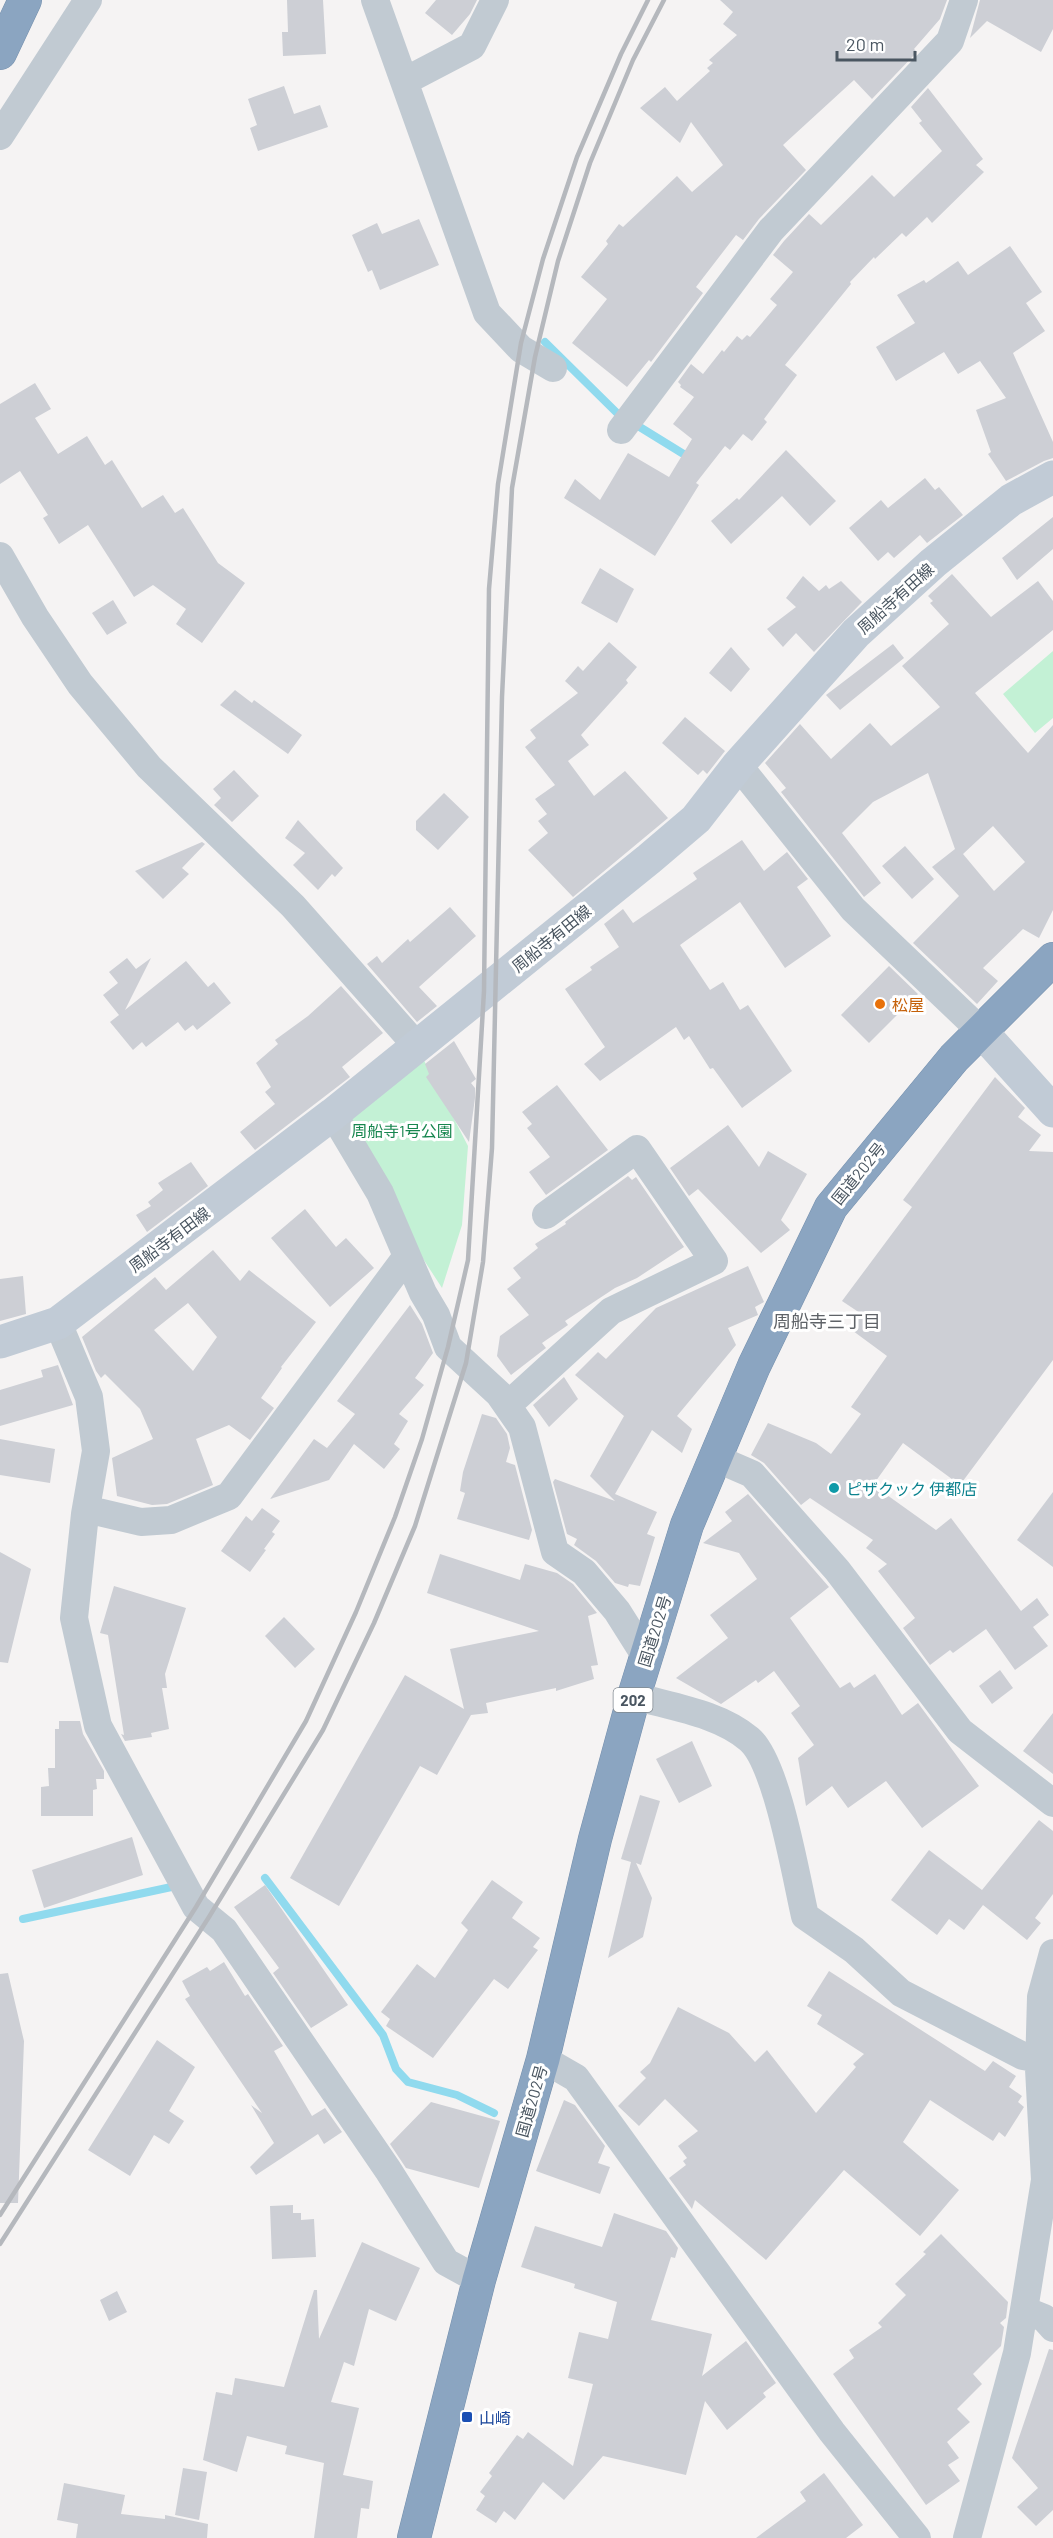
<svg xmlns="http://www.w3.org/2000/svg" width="1053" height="2538" font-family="Barlow,'Noto Sans JP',sans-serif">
	<rect width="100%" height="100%" fill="#f5f3f3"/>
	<path fill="#c3f1d5" d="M1053 651V718L1035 733 1003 694Z
		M416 1045 468 1146 462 1225 442 1288 352 1149 333 1114Z"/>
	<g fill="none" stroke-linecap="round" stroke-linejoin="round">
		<path stroke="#90daee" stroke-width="8" d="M545 342 617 413 690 458
			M265 1878 383 2035 396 2069 408 2082 457 2095 494 2113
			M23 1919 176 1886"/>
	</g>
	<path fill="#cdcfd5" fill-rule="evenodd" d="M287 0H323L326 54 283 56 282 32H288Z
		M436 0H477L470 14 452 35 425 13Z
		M720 0H947L940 19 914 49 917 52 872 99 854 80 783 145 806 170 759 219 743 240 736 235 696 287 703 293 651 362 649 360 627 387 572 343 607 299 581 277 608 244 606 241 619 224 623 227 677 176 692 192 723 165 691 122 680 143 640 108 665 87 677 101 710 71 707 68 713 63 709 60 737 35 723 24 733 12Z
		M980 0H1053V29L1041 52 987 21 970 38Z
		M284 86 294 114 320 105 328 127 258 151 250 128 257 125 248 99Z
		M928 88 983 159 976 165 984 172 932 223 927 217 906 237 902 233 875 259 874 257 850 282 851 284 785 365 797 375 764 419 767 422 752 441 743 434 730 450 725 446 696 483 699 485 655 556 564 498 575 479 600 500 628 453 669 477 692 439 673 424 694 397 680 387 681 385 678 382 691 364 703 374 722 350 724 352 737 336 742 340 747 335 750 337 777 305 770 299 793 272 773 255 784 241 809 214 821 225 872 175 894 197 942 151 919 123 922 121 911 107Z
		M419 219 439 265 380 290 372 270 368 272 352 235 377 223 382 234Z
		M1010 246 1042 292 1026 303 1045 331 1013 353 1053 442V458L1044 461 1006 481 988 454 991 452 976 410 1006 398 980 361 958 374 944 352 896 381 876 347 915 323 897 295 924 280 926 283 958 261 968 275Z
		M35 383 51 409 35 418 58 454 87 436 105 465 112 460 142 508 163 495 175 513 183 508 218 563 245 583 202 643 176 624 186 609 153 585 134 597 88 525 59 544 43 518 48 515 20 471 0 484V404Z
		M786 450 836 501 810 526 782 496 731 544 711 521 737 498 739 500Z
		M925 478 935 490 939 487 963 515 927 543 920 535 894 558 888 552 878 561 849 528 881 500 888 508Z
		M1053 517V549L1017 580 1002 558Z
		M600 568 634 589 617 623 581 603Z
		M952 574 991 617 1038 581 1053 601V630L975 693 1028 753 1053 725V910L1039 938 1023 929 983 968 998 981 977 1004 913 943 959 896 932 867 955 849 928 773 873 802 842 833 881 883 864 897 781 792 786 788 765 763 800 724 831 759 870 723 891 746 940 707 902 666 949 624 930 603 933 601 928 596ZM993 826 1025 862 994 891 963 854Z
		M803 576 819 591 826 585 829 589 841 581 862 602 814 652 796 633 783 647 767 629 796 607 786 598Z
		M113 600 127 623 107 635 92 613Z
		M609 642 637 667 626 680 628 683 581 735 589 745 568 761 594 796 625 771 668 818 573 897 528 850 548 833 538 821 547 814 535 799 555 785 525 747 536 738 530 730 578 693 565 681 578 666 583 671Z
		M893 644 904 658 840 710 826 695Z
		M731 647 750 669 731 692 709 673Z
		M235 690 252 703 254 700 302 735 288 754 220 705Z
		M685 717 725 751 707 774 703 770 698 775 662 743Z
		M234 770 259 796 232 822 214 805 221 798 213 789Z
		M444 793 469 817 438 850 416 830V821Z
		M298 820 343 868 335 877 332 874 318 890 293 865 305 853 285 838Z
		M742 840 764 871 787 852 808 879 797 887 831 936 785 968 740 902 680 945 710 990 723 982 740 1010 748 1005 792 1071 742 1108 713 1068 710 1069 689 1036 684 1040 676 1027 600 1081 584 1064 605 1047 565 989 592 970 590 967 619 947 604 924 623 909 633 923 697 879 693 873Z
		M202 842 205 844 182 868 189 874 163 899 135 871Z
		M905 846 934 879 912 899 882 866Z
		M450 907 476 936 419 987 437 1006 417 1022 367 964 377 956 382 963 408 939 410 942Z
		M127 958 136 969 151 958 125 1010 186 961 208 987 214 982 231 1003 197 1030 193 1025 185 1031 178 1022 146 1047 142 1042 133 1050 110 1022 119 1015 103 995 118 983 109 972Z
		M889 966 918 994 869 1043 841 1015Z
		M341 986 383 1033 342 1067 350 1077 255 1150 240 1132 275 1104 265 1092 271 1087 256 1063 278 1044 275 1040 308 1016Z
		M454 1041 476 1079 471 1083 475 1088V1098L469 1142 426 1077 429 1074 425 1064Z
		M995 1077 1025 1108 1018 1117 1041 1135 1029 1151 1053 1152V1360L960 1485 903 1443 873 1485 936 1530 951 1518 1021 1611 1037 1598 1049 1615 1033 1627 1048 1646 1015 1670 986 1629 953 1653 950 1650 930 1665 903 1628 915 1618 878 1571 887 1564 866 1548 873 1540 810 1498 801 1505 764 1463 751 1455 768 1423 816 1443 831 1454 861 1414 851 1407 887 1356 849 1328 860 1313 842 1301 912 1207 903 1200Z
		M557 1085 608 1150 546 1195 529 1172 550 1157 527 1128 532 1124 522 1112Z
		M728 1125 759 1167 768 1151 807 1174 781 1220 790 1230 761 1253 698 1189 689 1196 670 1168Z
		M191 1162 208 1186 147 1232 136 1215 151 1206 148 1202 163 1190 158 1183Z
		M628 1176 632 1180 636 1177 684 1247 637 1278 615 1288 565 1321 568 1325 542 1343 546 1348 511 1375 497 1356 500 1336 529 1315 507 1289 521 1278 513 1268 538 1248 535 1244 566 1224 565 1222Z
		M305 1209 336 1247 346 1238 374 1268 330 1307 271 1238Z
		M213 1250 240 1281 249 1270 316 1322 281 1367 282 1368 261 1398 274 1408 250 1440 229 1425 196 1439 213 1485 167 1504 152 1505 117 1496 112 1458 153 1439 140 1409 105 1374 101 1378 96 1371 82 1337 155 1277 166 1290ZM188 1303 217 1337 193 1371 154 1330Z
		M748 1266 764 1302 755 1307 758 1315 728 1328 736 1345 677 1416 692 1429 682 1453 652 1430 615 1494 657 1512 647 1534 655 1537 640 1586 629 1584 628 1587 615 1583 596 1561 574 1545 577 1539 567 1534 553 1482 555 1479 615 1501 590 1476 624 1416 575 1375 598 1352 606 1359 656 1308Z
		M23 1276 26 1314 0 1321V1279Z
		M410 1305 422 1324 433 1353 415 1378 424 1385 399 1414 408 1421 394 1444 400 1449 384 1469 354 1444 329 1480 270 1499 314 1439 327 1448 355 1414 337 1401Z
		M58 1365 73 1405 0 1426V1390L43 1377 41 1370Z
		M564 1377 578 1399 549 1427 533 1405Z
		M482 1414 496 1418 507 1434 510 1448 506 1462 515 1465 532 1530 529 1540 457 1519 465 1493 460 1491 463 1472Z
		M0 1439 55 1449 50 1483 0 1475Z
		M1053 1492V1567L1017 1540Z
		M748 1494 829 1587 790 1618 840 1688 850 1682 854 1688 875 1674 902 1715 918 1703 979 1786 922 1828 886 1781 848 1808 832 1786 806 1806 798 1758 814 1745 791 1713 800 1706 774 1671 758 1683 756 1680 721 1704 676 1678 728 1638 710 1615 757 1579 739 1553 703 1543 732 1521 725 1512Z
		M262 1508 280 1521 272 1532 275 1534 264 1549 266 1550 250 1572 221 1551 246 1516 252 1521Z
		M0 1552 31 1569 8 1663 0 1662Z
		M440 1554 520 1580 525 1564 557 1573 573 1584 597 1613 588 1616 598 1665 591 1666 594 1679 556 1691V1688L486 1703 488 1713 471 1715 437 1775 420 1766 339 1906 290 1878 405 1675 464 1709 450 1649 539 1631 427 1593Z
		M114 1586 186 1608 165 1674 167 1688H162L169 1729 151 1733 152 1737 125 1741 121 1734 124 1735 108 1635 100 1633Z
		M284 1617 315 1649 295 1668 265 1636Z
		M1000 1670 1013 1688 992 1704 979 1686Z
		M1053 1713V1774L1023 1751Z
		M59 1721H80L83 1734 104 1771V1779H96L97 1789 93 1790V1816H41V1787L49 1786 48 1768H55V1729H59Z
		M692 1741 712 1786 679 1803 656 1759Z
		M640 1795 660 1801 641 1865 636 1863 652 1898 643 1937 608 1958 631 1862 621 1859Z
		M1039 1820 1053 1831V1894L1035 1918 1041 1923 1027 1940 983 1905 964 1930 949 1919 937 1935 891 1900 929 1850 982 1890Z
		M132 1837 143 1875 44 1908 32 1870Z
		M492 1880 523 1902 512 1918 540 1938 533 1947 538 1950 508 1989 494 1979 433 2058 386 2026 390 2019 381 2012 417 1964 435 1978 468 1930 461 1923Z
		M265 1885 348 2005 311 2028 273 1973 279 1968 234 1907Z
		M224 1962 245 1996 248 1994 283 2046 274 2051 312 2116 325 2108 342 2132 324 2144 318 2134 256 2175 250 2167 274 2143 251 2105 262 2113 185 1999 190 1996 182 1981 207 1967 210 1971Z
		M829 1971 985 2071 993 2061 1016 2076 1009 2087 1022 2096 1018 2102 1024 2107 1005 2137 999 2132 993 2141 930 2100 903 2142 959 2190 920 2236 844 2170 766 2260 695 2200 692 2209 669 2178 686 2165 683 2161 687 2158 678 2146 698 2131 665 2099 639 2126 618 2106 646 2078 640 2072 650 2063 678 2007 729 2033 755 2062 767 2050 816 2113 856 2067 853 2064 864 2054 817 2024 822 2015 807 2006Z
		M8 1973 24 2041 18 2203H0V1974Z
		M157 2040 195 2067 169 2111 184 2121 169 2144 154 2135 130 2176 88 2150Z
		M564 2100 575 2105 605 2146 598 2163 610 2167 600 2194 536 2171Z
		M431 2102 500 2121 479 2188 406 2168 390 2144Z
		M293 2205V2213H301V2220L314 2219 316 2257 272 2259 270 2206Z
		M614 2213 666 2231 678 2248 675 2258 671 2257 651 2320 712 2334 702 2376 746 2341 776 2383 763 2393 766 2397 727 2430 705 2401 686 2475 603 2456 564 2500 543 2482 515 2520 504 2511 496 2523 476 2510 485 2496 480 2492 492 2476 489 2473 517 2435 523 2439 528 2432 573 2466 593 2384 568 2378 579 2332 608 2339 617 2302 574 2288 575 2284 521 2267 535 2226 602 2247Z
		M941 2234 1008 2302 1006 2318 1000 2323 1004 2327 1001 2346 973 2374 982 2384 957 2409 970 2422 947 2442 959 2458 948 2465 960 2481 926 2505 833 2374 854 2358 849 2350 882 2327 878 2323 906 2295 895 2284 926 2254 923 2252Z
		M362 2242 420 2268 396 2321 369 2309 354 2366 344 2362 331 2402 359 2408 343 2475 373 2481 369 2509 361 2508 357 2538H314L324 2463 285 2454 287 2446 247 2436 237 2472 203 2460 216 2392 232 2395 235 2378 284 2387 314 2290H317L319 2339Z
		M117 2291 127 2312 109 2321 100 2300Z
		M1049 2349 1053 2350V2510L1036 2526 1017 2507 1038 2488 1012 2458Z
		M183 2468 207 2472 199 2520 175 2515Z
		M824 2473 863 2525 846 2538H756L806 2501 800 2492Z
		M64 2483 125 2495 121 2514 165 2519V2515L208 2524 207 2538H76L78 2524 57 2520Z"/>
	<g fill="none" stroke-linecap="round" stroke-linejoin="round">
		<defs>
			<path id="highway" d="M0 53 25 0
				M414 2538 479 2280 543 2059 595 1839 634 1696 687 1525 754 1366 831 1207 954 1058 1053 959"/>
		</defs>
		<use href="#highway" stroke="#7690ad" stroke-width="34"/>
		<path stroke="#c1cad2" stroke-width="28" d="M375 0 487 313 521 349 553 368
			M405 81 472 46 495 0
			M0 136 88 0
			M621 430 771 230 950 41 964 0
			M0 556 35 617 80 684 149 767 293 906 416 1045
			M738 765 853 909 981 1031
			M407 1256 423 1293 436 1315 448 1347 499 1394 522 1427 555 1552 584 1572 617 1611 646 1657
			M58 1323 89 1397 96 1451 85 1514 74 1618 98 1726 196 1907 224 1930 388 2170 446 2262 479 2280
			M508 1405 611 1311 714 1261 637 1149 546 1215
			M715 1458 752 1474 837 1570 960 1731 1053 1803
			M86 1509 141 1522 171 1520 229 1496 407 1256 380 1193 333 1114
			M634 1696C672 1707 718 1713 749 1739 777 1762 796 1877 805 1916L854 1950 901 1993 1023 2056 1040 2059
			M543 2059 576 2078 832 2432 917 2538
			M1024 2310 1044 2318 1053 2328
			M967 2538 1017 2353 1045 2180 1039 2069 1041 1997 1053 1953"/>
		<path stroke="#c1cbd6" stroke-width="33" d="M981 1031 1053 1111
			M0 1342 58 1323 333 1114 649 859 696 819 738 765 856 633 933 563 1011 500 1053 477"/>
		<use href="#highway" stroke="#8ba5c1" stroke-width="33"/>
		<path stroke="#b5b8bd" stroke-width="4.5" d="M0 2215 196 1907 306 1721 356 1612 395 1517 422 1439 448 1347 468 1260 484 991 489 589 498 484 521 343 543 259 577 157 621 54 648 0
			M0 2244 209 1917 323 1730 374 1623 415 1526 466 1363 483 1262 492 1148 502 697 512 488 535 357 558 261 590 163 633 60 664 0"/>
	</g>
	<circle fill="#e8710a" stroke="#fff" stroke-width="2" cx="880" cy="1004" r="6"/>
	<circle fill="#0f9aa8" stroke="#fff" stroke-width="2" cx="834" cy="1488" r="6"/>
	<rect fill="#1a4fb4" stroke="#fff" stroke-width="2" x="461" y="2411" width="12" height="12" rx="3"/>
	<g text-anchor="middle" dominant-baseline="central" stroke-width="6" stroke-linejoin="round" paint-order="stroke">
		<rect fill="#fff" stroke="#808990" stroke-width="1.5" x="613.5" y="1688" width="39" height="24" rx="4.5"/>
		<g font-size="15" font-weight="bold" fill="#4a5661">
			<text x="633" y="1700">202</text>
		</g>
		<g font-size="16" fill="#4a5661" stroke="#fff">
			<text transform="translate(895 598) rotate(-42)">周船寺有田線</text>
			<text transform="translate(551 938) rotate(-39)">周船寺有田線</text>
			<text transform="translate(858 1173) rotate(-51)">国道202号</text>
			<text transform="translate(169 1239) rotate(-37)">周船寺有田線</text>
			<text transform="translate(654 1631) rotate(-73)">国道202号</text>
			<text transform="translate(531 2101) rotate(-74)">国道202号</text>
		</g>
		<g font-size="16" fill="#c56008" stroke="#fff" text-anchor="start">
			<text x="892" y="1004">松屋</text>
		</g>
		<g font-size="16" fill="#17864f" stroke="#fff">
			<text x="402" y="1130">周船寺1号公園</text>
		</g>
		<g font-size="16" fill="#0d838f" stroke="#fff" text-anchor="start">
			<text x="846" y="1488">ピザクック 伊都店</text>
		</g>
		<g font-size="16" fill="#164399" stroke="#fff" text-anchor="start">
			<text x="479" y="2417">山崎</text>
		</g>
		<g font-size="18" fill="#5f6368" stroke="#fff">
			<text x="827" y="1321">周船寺三丁目</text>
		</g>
	</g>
	<path d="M837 51v9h78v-9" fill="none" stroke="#4a5661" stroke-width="3"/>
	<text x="846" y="51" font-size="18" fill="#4a5661" stroke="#ffffff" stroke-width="4.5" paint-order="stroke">20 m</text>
</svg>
